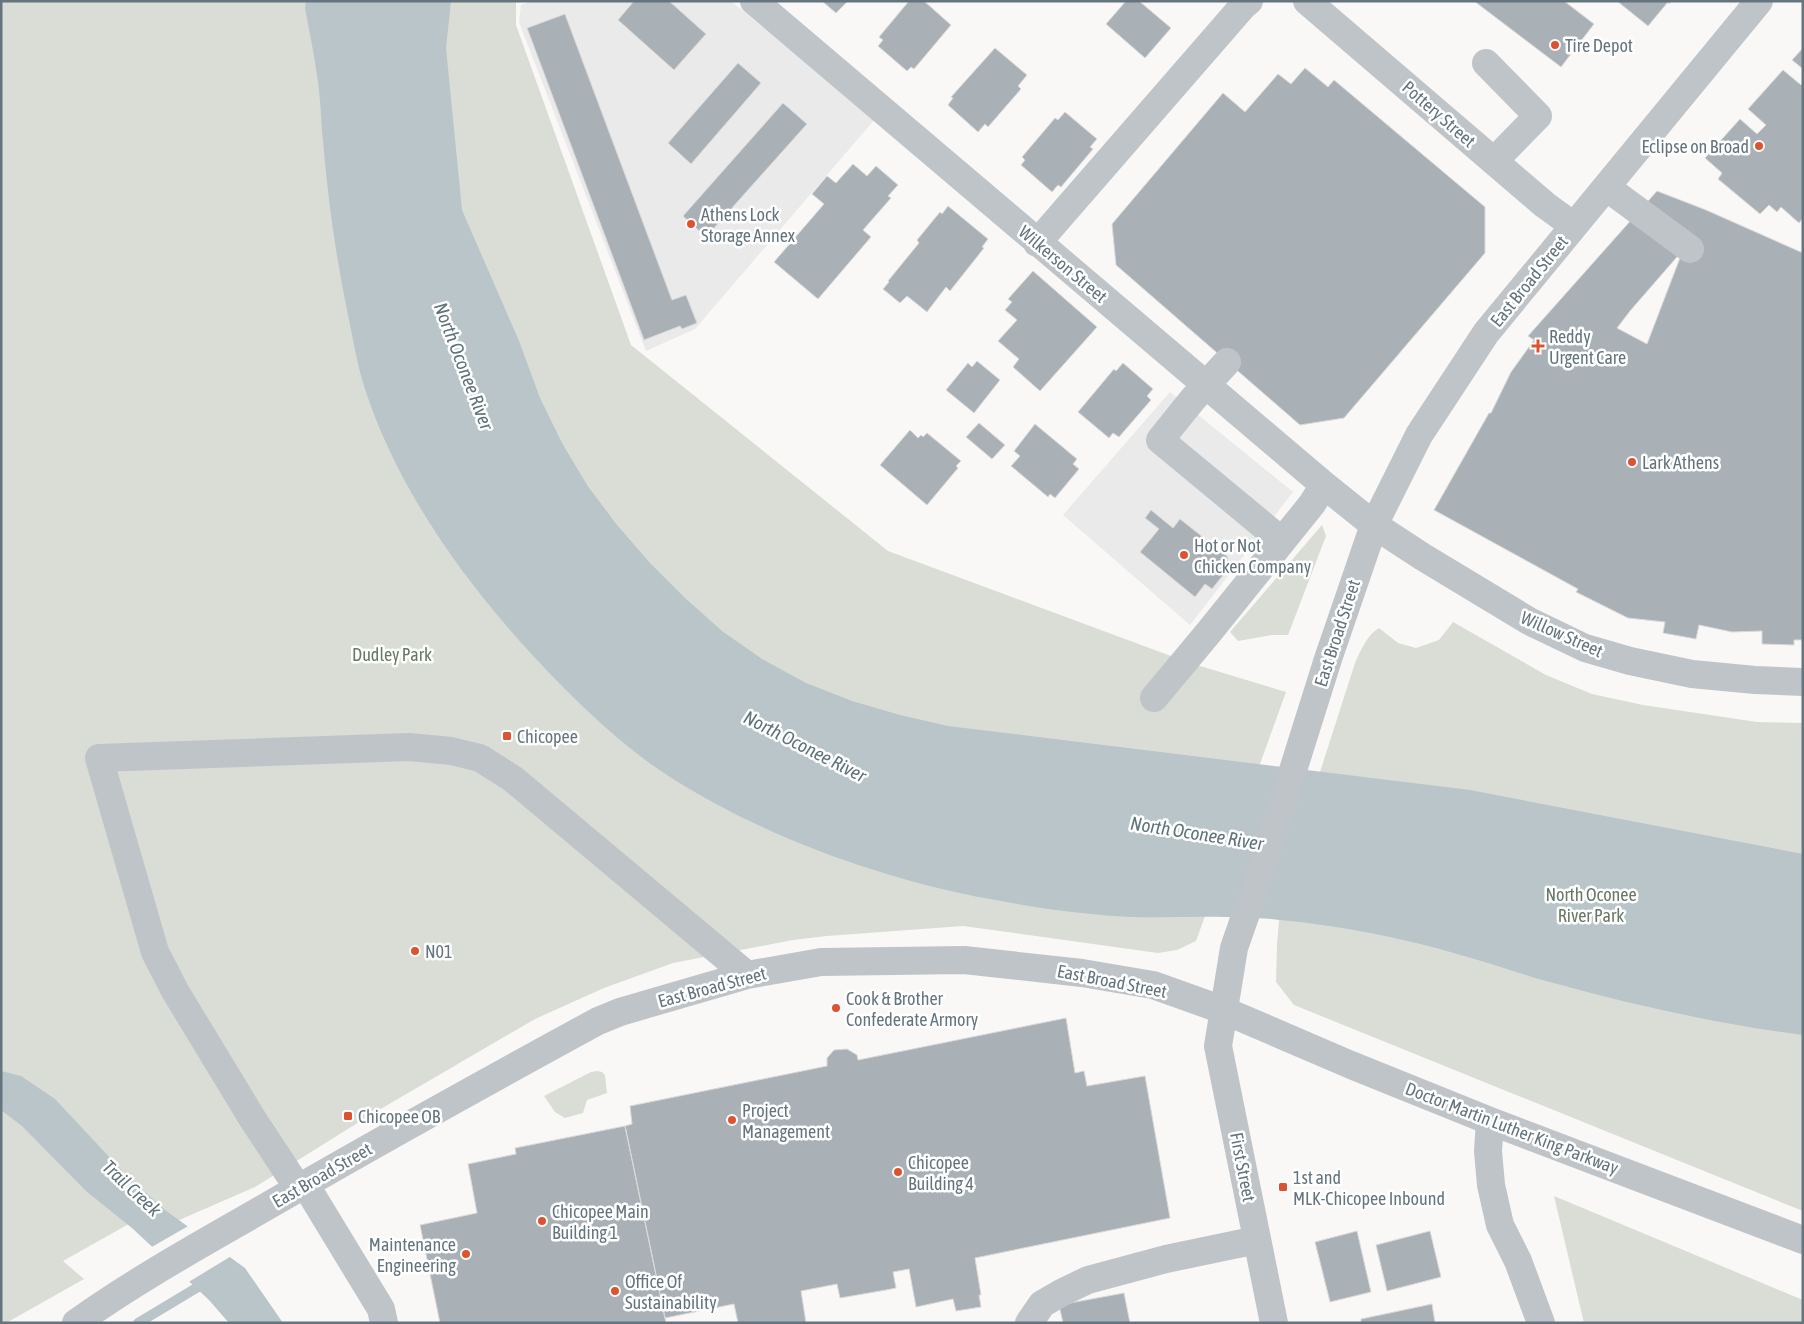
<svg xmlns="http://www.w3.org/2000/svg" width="1804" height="1324" font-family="'Asap Condensed',sans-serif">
	<rect width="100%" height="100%" fill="#f9f8f6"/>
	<path fill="#e9eae9" d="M532 1H731L875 119 695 329 646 351 519 22 521 5Z
		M1170 392 1293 492 1190 625 1063 515Z"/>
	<path fill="#d9ddd5" d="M1 1H516V25L631 345 888 551 1187 662 1286 692 1196 941 1177 950 1158 953 963 926 827 936 793 940 673 963 604 988 535 1019 367 1117 255 1187 154 1231 143 1216 63 1261 84 1279 6 1323H1Z
		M1322 525 1326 536 1288 635H1272L1238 641 1230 632Z
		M1453 622 1546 675 1592 694 1643 705 1757 722 1803 723V1211L1294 1005 1276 982 1277 945 1281 897 1322 772H1320L1355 663C1361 650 1367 635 1379 628L1398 643 1416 648 1439 640Z
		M597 1071 602 1072 605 1075 607 1093 587 1100 583 1113 565 1118 555 1112 544 1096 591 1072Z
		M1554 1196 1803 1300V1323H1584Z"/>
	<path fill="#b9c5c9" d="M306 1H451L446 48 462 210 519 341 540 398 562 443 587 485 617 525 650 563 685 598 722 631 762 659 806 683 852 701 900 715 948 726 1470 790 1803 854V1035C1717 1024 1633 1005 1550 982 1523 975 1497 965 1471 958 1425 944 1377 933 1329 926 1296 921 1261 917 1226 917 1195 916 1164 918 1133 917 1085 915 1037 908 990 899 881 879 756 834 664 773 626 748 593 717 562 686 479 602 400 499 364 386 357 363 353 339 348 315 336 258 328 200 323 141 321 124 321 107 319 90 316 63 310 35 305 8Z
		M1 1071 21 1076 55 1099 128 1177 165 1210 245 1268 283 1323H229L209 1300 132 1228 86 1191 22 1126 1 1110Z"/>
	<path fill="#f9f8f6" d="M190 1225 233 1255 187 1283 150 1248Z"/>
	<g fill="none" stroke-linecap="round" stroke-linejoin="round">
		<path stroke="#b9c5c9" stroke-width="10" d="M138 1323 208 1281"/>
	</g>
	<path fill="#a9b1b7" stroke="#dadad8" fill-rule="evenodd" d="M634 1H669L706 34 674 70 618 20Z
		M822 1H848L836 13Z
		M909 1H924L951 25 914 69 911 67 907 71 878 46 883 40 879 37Z
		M1126 1H1139L1171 28 1145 58 1106 24Z
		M1474 1H1564L1594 24 1561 67Z
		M1617 1H1671L1669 4 1668 2 1648 26Z
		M565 14 672 300 686 295 697 323 682 329 680 326 644 340 527 28Z
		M995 48 1027 75 1018 86 1021 89 988 127 985 124 978 132 948 105 953 98 951 97Z
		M1803 48V69L1792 60Z
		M738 63 761 83 691 164 668 143Z
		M1305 68 1328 87 1334 80 1485 207V253L1344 418 1300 425 1116 265 1112 224 1223 93 1245 112 1278 74 1291 84Z
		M1783 70 1801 85 1803 83V218L1799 223 1781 207 1777 212 1769 205 1760 214 1718 179 1722 173 1705 158 1740 119 1757 134 1766 125 1748 109Z
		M783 103 807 124 706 237 683 216Z
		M1065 112 1097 139 1090 147 1093 149 1061 187 1058 185 1052 192 1021 165 1025 160 1022 157 1055 118 1058 120Z
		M853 164 867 176 876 166 898 185 888 196 891 198 863 230 871 237 818 299 774 262 824 204 812 194 827 176 836 183Z
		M1657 191 1706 210 1803 253V640H1794V645L1762 644V631L1732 632 1699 625 1696 639 1663 633 1665 622 1628 618 1576 592 1578 589 1434 510 1489 413H1491L1511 372 1534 340 1528 336ZM1683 250 1647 344 1617 328 1630 311Z
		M948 206 988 239 982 247 984 248 950 291 946 287 927 312 907 296 900 303 883 289 889 282 888 281 919 243 917 240 940 212 942 214Z
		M1033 271 1097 327 1040 391 1013 367 1019 359 998 341 1017 320 1005 310 1012 302 1008 299Z
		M977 361 1000 380 974 413 946 390 968 363 972 367Z
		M1123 363 1153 389 1147 396 1151 400 1119 437 1113 433 1109 438 1078 412 1114 369 1116 371Z
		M979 423 1005 445 992 459 966 437Z
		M1035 424 1077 459 1073 464 1079 469 1055 498 1050 494 1048 497 1011 466 1020 456 1014 451Z
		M910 430 918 438 921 435 923 437 927 433 961 461 956 466 958 468 927 505 880 465Z
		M1151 510 1173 528 1180 519 1228 557 1227 559 1232 564 1212 589 1205 584 1195 597 1140 552 1159 529 1145 518Z
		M1066 1018 1075 1073 1084 1071 1087 1086 1145 1076 1170 1218 975 1258 981 1295H979L981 1307 956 1311 953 1299 916 1307 909 1269 893 1272 896 1288 886 1290 840 1298 837 1284 801 1291 806 1323H738L734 1304 665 1318 625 1126 632 1124 630 1106 827 1066V1058L834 1050 847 1049 857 1055 858 1060Z
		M625 1126 666 1323H440L420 1225 477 1213 468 1164 516 1154 515 1148Z
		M1357 1231 1371 1292 1330 1302 1315 1242Z
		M1430 1231 1441 1277 1387 1291 1376 1245Z
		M1124 1293 1130 1323H1063L1059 1305Z
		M1432 1304 1435 1323H1361V1319Z"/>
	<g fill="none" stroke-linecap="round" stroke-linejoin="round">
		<path stroke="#bfc4c8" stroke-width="28" d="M754 1 1324 485 1374 525 1423 557 1529 621 1585 648 1630 661 1692 674 1755 680 1803 682
			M1307 1 1545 205 1574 226
			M1486 63 1538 116 1494 161
			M1606 187 1690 249
			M1037 243 1243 6 1249 1
			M1227 362 1193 399 1160 440 1282 541
			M1154 698 1209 632 1312 504 1324 485
			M1490 1121 1488 1151 1491 1185 1500 1225 1518 1261 1541 1323
			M305 1184 381 1309 384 1323
			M298 1188 252 1118 175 991 155 952 99 758 409 747 451 751 480 758 513 779 747 975
			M76 1323C136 1280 200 1245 264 1208 374 1144 486 1082 598 1021L620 1012 747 975 821 962 964 960 1082 973 1153 985 1223 1010 1351 1065 1490 1121 1803 1240
			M1029 1323 1042 1304 1061 1293 1088 1280 1166 1259 1257 1240
			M1274 1323 1218 1046 1234 948 1266 856 1328 659 1374 525 1419 435 1486 333 1759 1"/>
	</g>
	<g fill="#dd5332" stroke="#fff" stroke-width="2">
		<circle cx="1555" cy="45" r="5"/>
		<circle cx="1759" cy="146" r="5"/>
		<circle cx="691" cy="224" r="5"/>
		<path d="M1535.5 338.5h5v5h5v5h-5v5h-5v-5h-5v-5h5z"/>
		<circle cx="1632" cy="462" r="5"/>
		<circle cx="1184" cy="555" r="5"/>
		<rect x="502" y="731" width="10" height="10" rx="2.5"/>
		<circle cx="415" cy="951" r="5"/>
		<circle cx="836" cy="1008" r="5"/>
		<rect x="343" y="1111" width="10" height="10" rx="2.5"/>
		<circle cx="732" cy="1120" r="5"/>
		<circle cx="898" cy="1172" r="5"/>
		<rect x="1278" y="1182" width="10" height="10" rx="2.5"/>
		<circle cx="542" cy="1221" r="5"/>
		<circle cx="466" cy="1254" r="5"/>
		<circle cx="615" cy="1291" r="5"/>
	</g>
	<g text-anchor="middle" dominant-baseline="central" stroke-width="5" stroke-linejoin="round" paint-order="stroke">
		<g font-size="18" fill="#657580" stroke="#fff" text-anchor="start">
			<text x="1565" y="45">Tire Depot</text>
			<text x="1749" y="146" text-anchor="end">Eclipse on Broad</text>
			<text x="701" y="214">Athens Lock<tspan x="701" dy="21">Storage Annex</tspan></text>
			<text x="1549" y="336">Reddy<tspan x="1549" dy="21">Urgent Care</tspan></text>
			<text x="1642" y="462">Lark Athens</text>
			<text x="1194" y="545">Hot or Not<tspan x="1194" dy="21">Chicken Company</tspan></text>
			<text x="517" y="736">Chicopee</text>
			<text x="425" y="951">N01</text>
			<text x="846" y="998">Cook &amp; Brother<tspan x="846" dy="21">Confederate Armory</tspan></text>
			<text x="742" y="1110">Project<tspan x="742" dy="21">Management</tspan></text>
			<text x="358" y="1116">Chicopee OB</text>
			<text x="908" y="1162">Chicopee<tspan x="908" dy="21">Building 4</tspan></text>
			<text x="1293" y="1177">1st and<tspan x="1293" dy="21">MLK-Chicopee Inbound</tspan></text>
			<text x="552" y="1211">Chicopee Main<tspan x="552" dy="21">Building 1</tspan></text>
			<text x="456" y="1244" text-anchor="end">Maintenance<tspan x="456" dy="21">Engineering</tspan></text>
			<text x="625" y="1281">Office Of<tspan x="625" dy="21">Sustainability</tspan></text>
		</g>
		<g font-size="18" fill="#657580" stroke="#fff">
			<text transform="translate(1439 114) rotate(41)">Pottery Street</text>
			<text transform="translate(1063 264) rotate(40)">Wilkerson Street</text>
			<text transform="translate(1529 281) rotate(-51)">East Broad Street</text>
			<text transform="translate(1337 633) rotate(-72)">East Broad Street</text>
			<text transform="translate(1562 634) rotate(24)">Willow Street</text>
			<text transform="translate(1112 981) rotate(11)">East Broad Street</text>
			<text transform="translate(712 987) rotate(-15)">East Broad Street</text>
			<text transform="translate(1512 1128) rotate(21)">Doctor Martin Luther King Parkway</text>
			<text transform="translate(1243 1167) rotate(79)">First Street</text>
			<text transform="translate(322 1175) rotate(-30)">East Broad Street</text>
		</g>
		<g font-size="18" fill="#687863" stroke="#fff">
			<text x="392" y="654">Dudley Park</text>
			<text x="1591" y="894">North Oconee<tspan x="1591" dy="21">River Park</tspan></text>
		</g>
		<g font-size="19" font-style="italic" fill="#5f747a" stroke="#fff">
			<text transform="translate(464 366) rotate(69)">North Oconee River</text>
			<text transform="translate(805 746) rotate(27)">North Oconee River</text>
			<text transform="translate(1197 833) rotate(9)">North Oconee River</text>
			<text transform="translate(132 1188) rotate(43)">Trail Creek</text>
		</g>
	</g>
	<rect width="1804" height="1324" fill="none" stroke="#657580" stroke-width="5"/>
</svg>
